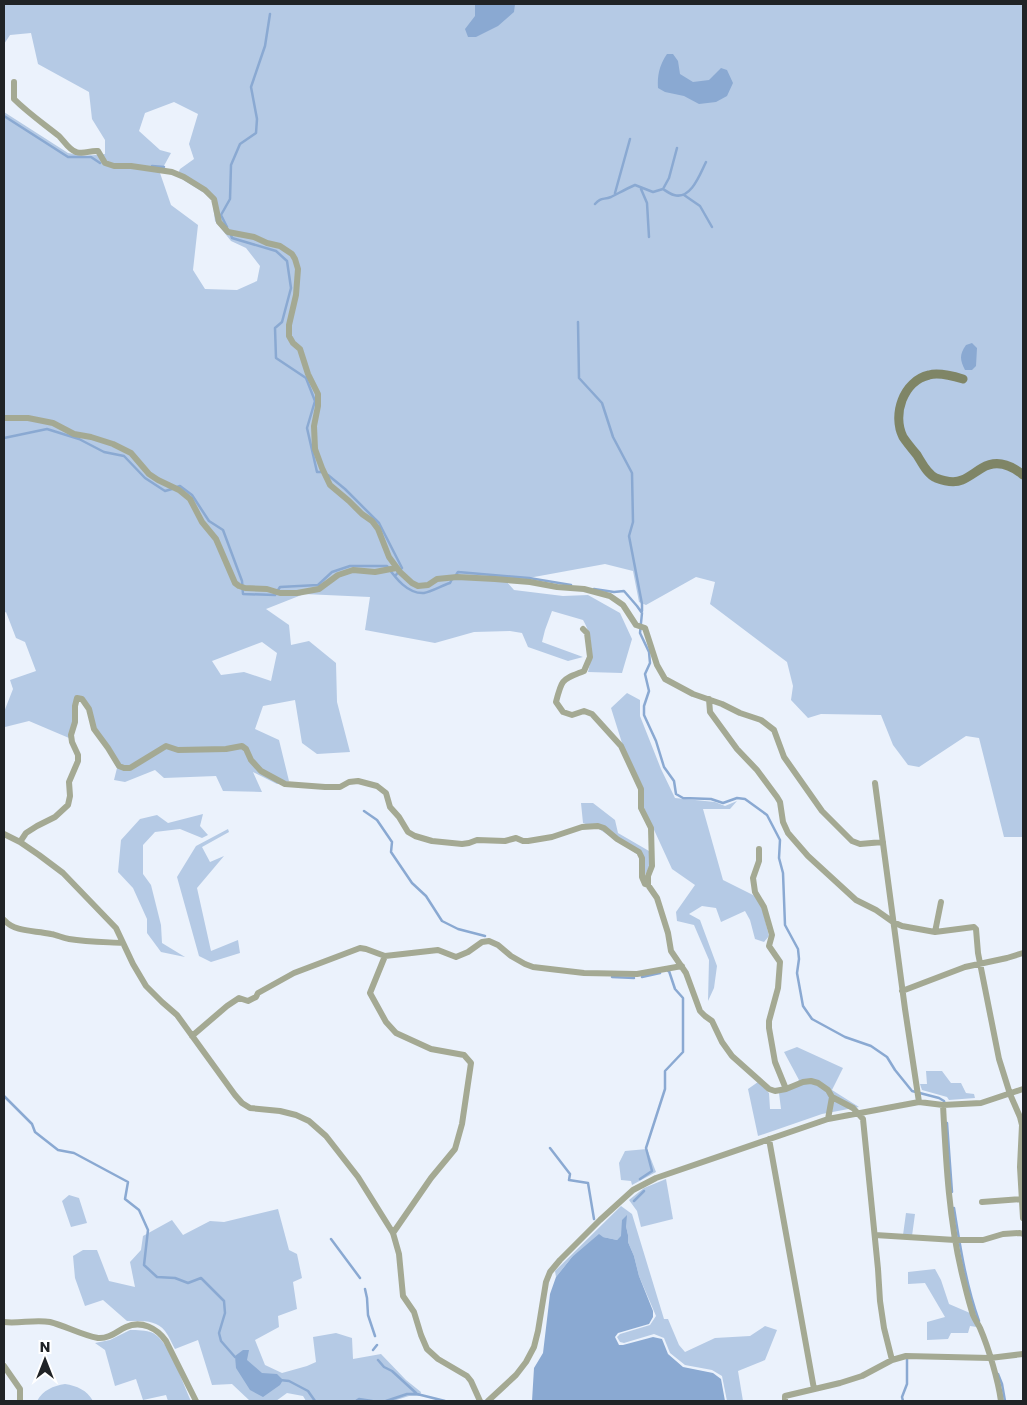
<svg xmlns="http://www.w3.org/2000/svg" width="1027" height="1405" font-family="Poppins,sans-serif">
	<rect width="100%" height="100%" fill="#ebf2fc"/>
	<path fill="#b5cae5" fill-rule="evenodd" d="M4 4H1023V837H1004L979 738 966 736 919 767 908 765 893 745 881 715 821 714 808 718 791 700 793 686 787 662 710 604 715 582 696 577 646 605 639 602 633 571 605 564 507 582 514 590 563 596 588 595 620 613 632 639 622 673 588 672C593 654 593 637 583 620L552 611 545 630 542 642 583 657 568 661 528 647 522 633 510 631 474 632 435 643 365 630 370 597 304 594 266 609 289 625 291 645 309 641 336 663 337 702 350 752 317 754 302 743 295 700 263 706 255 729 279 740 289 781 277 784 253 772 262 792 223 791 216 776 164 778 155 770 125 782 114 780 117 768 96 729 89 705 74 698V722L69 738 29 721 5 727 4 712 13 689 10 680 36 671 25 642 16 638 6 612 4 613V112L68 153 85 156 105 154V140L92 119 89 92 38 64 31 33 10 35 4 44ZM174 102 198 114 189 144 194 159 180 169 177 176 212 198 215 221 231 241 246 248 260 266 257 281 237 290 205 289 193 270 198 225 171 205 160 173 171 153 160 150 139 131 145 113ZM262 642 277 653 271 681 244 672 221 675 212 661Z
		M627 693 640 700V716L661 769 675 798 715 802 725 806 737 801 730 809H703L723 880 755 896 762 908 769 936 764 942 755 939 750 920 745 911 721 922 716 908 702 906 689 914 700 920 717 966 714 988 708 1001 709 960 694 925 677 921 676 912 695 885 672 869 644 808V790L622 743 611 708Z
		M581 803H593L615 820 618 833 649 851 650 865 645 875H640V856L599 829 583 823Z
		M203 814 200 826 208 835 202 838 180 829 155 832 143 845V874L151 885 161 925 162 943 185 957 161 952 147 933V919L133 888 118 872 121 840 140 819 157 815 168 823Z
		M228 829 229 832 202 847 210 862 224 856 197 888 211 951 238 940 240 953 211 962 199 956 177 877 196 846Z
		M797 1047 843 1068 832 1090 859 1107 822 1114 758 1136 748 1089 758 1082 769 1093 770 1109H781L779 1093 790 1090 799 1080 784 1052Z
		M926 1071H942L951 1083H961L966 1093 974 1094 975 1098 949 1100 947 1097 922 1090 920 1084H927Z
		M647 1149 656 1172 632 1185 631 1181 621 1180 619 1163 625 1151Z
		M666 1179 673 1219 641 1227 637 1211 629 1200 644 1188Z
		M69 1195 79 1198 87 1223 71 1227 62 1201Z
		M621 1206 632 1214 664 1319H668L679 1345 685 1352 715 1338 750 1336 765 1326 777 1330 765 1360 738 1371 743 1401H727L722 1376 712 1370 685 1365 670 1353 664 1338 654 1334 624 1343 620 1342 617 1337 620 1334 650 1325 656 1316 639 1276 634 1256 628 1242V1235L626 1226 622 1221V1236L617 1240 603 1237 572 1257 556 1277 555 1271Z
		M278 1209 289 1250 297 1254 302 1278 293 1282 297 1309 278 1316 279 1327 255 1340 265 1365 282 1373 307 1366 316 1362 313 1337 336 1333 352 1338 353 1359 381 1354 406 1380 421 1392 420 1396H409L393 1401H306L303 1396 287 1393 276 1401H250L232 1384 212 1385 198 1340 175 1349C172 1344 169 1336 165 1331 156 1319 140 1321 127 1321L103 1300 85 1306 75 1278 73 1256 83 1250H97L109 1281 135 1287 130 1262 141 1250 143 1236 172 1220 183 1235 210 1221 224 1222Z
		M906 1213 915 1214 912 1236 903 1235Z
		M935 1269 941 1280 949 1304 970 1313 977 1327 970 1326 968 1333H951L948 1339 927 1340V1322L945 1317 925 1283 908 1284V1272Z
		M130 1330C137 1330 146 1330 153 1333 169 1341 183 1384 191 1401H168L166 1395 143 1400 136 1379 115 1386 105 1350 95 1343 110 1340Z
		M65 1384C77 1386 87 1390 93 1401H37C43 1390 53 1386 65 1384Z"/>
	<path fill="#8aa9d2" d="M475 4H515L514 12 498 26 476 37H468L465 29 475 16Z
		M667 54H673L678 61 680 74 693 82 709 80 721 68 727 70 733 83 727 96 716 102 699 104 684 96 665 92 658 88C657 75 660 64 667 54Z
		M972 343 977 348 976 366 972 370H965C960 360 959 355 966 345Z
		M627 1215 626 1226 628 1235V1242L634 1256 639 1276 653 1311V1317L649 1324 618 1333 615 1337 619 1345H623L653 1337 662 1339 668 1354 683 1367 713 1373 721 1379 725 1401H532L534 1368 543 1353 550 1294 556 1277 572 1257 599 1234 603 1237 617 1240 621 1236 622 1220Z
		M243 1350H249L247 1360 262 1373 277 1374 283 1380 280 1385 263 1397 250 1390 236 1368 235 1356Z"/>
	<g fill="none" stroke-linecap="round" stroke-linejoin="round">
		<path stroke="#8aa9d2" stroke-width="2.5" d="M4 116 68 157H91L100 163
			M152 166 164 167
			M641 189 647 203 649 237
			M663 189 669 178 677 148
			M615 193 630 139
			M684 195 700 206 712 227
			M595 204C601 197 603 200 611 197 619 193 626 189 635 185L653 192 663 189C666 191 670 194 674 195 691 200 700 174 706 162
			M227 227 221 215 230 199 231 165 240 144 256 133 257 119 251 87 265 46 270 14
			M231 235 232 238 276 251 287 261 291 288 282 322 275 328 276 358 306 378 315 401 307 428 317 472H322
			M578 322 579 378 602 403 613 437 632 473 633 522 629 536 642 604V611
			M4 438 47 429 79 439 104 452 124 456 145 478 165 491 172 489
			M328 475 345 489 379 523 402 568 395 576
			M177 487 180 486 192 495 209 521 223 530 242 581 243 594 275 595 280 587 318 585 332 572 350 566H387C395 577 407 594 424 593 431 592 443 585 450 583L452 579
			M456 575 458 572 529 578 571 585
			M594 589 614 592 624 591 637 606 642 613 640 633 649 652 650 663 645 674 649 691 644 706V715L656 741 664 767 674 781 676 794 683 798 711 799 723 803 737 798 745 799 767 815 780 840 779 858 783 873 785 925 798 949 799 959 797 973 803 1006 812 1019 845 1037 871 1046 887 1057 895 1070 912 1091 939 1098 944 1101 945 1105
			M364 811 377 820 392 842 391 852 412 883 426 896 442 921 458 929 485 936
			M612 977 634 978
			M642 977 660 973
			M4 1096 32 1124 35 1132 58 1150 74 1153 128 1182 125 1199 139 1210 148 1230 144 1265 157 1277 175 1278 188 1283 201 1278 224 1301 225 1313 219 1333 221 1341 235 1357
			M947 1123 952 1192
			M550 1148 570 1174 569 1180 588 1183 594 1219
			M640 1179 652 1171 646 1148 665 1089V1071L683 1052V998L675 989 669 971H668
			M634 1201 644 1191
			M954 1208C960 1246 966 1285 979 1321
			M331 1239 360 1278
			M365 1289 367 1298 368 1315 375 1336
			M373 1350 377 1345
			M378 1360 384 1367 392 1371 416 1393
			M998 1374 1002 1384 1005 1401
			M280 1380 289 1381 308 1391 315 1401
			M356 1401 359 1399 372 1401
			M386 1401 407 1394H417L445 1401
			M903 1401 902 1397 907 1384V1358"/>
		<path stroke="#a4a993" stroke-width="6" d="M14 82V99C28 113 44 124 59 136 64 141 69 150 76 152 84 155 90 150 98 151L105 163 114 166H131L172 172 184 177 205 190 214 199 219 222 228 232 254 237 267 243 280 246 292 254 295 259 298 269 296 295 289 325V336L293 343 300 349 308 374 318 394V406L314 426 315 449 322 468 330 485 349 501 362 514 372 521 378 529 389 557 400 572 412 583 418 586 428 585 437 579 457 577 495 579 530 582 557 587 584 589 610 596 623 605 636 625 645 628 657 665 665 679 693 694 722 704 740 713 761 720 774 730 784 757 822 811 852 841 860 844 883 842
			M4 418H28L53 423 74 434 91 437 113 444 131 453 149 474 158 480 179 490 190 499 202 522 216 539 235 583 239 586 245 588 267 589 280 593H297L319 589 338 575 353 570 375 572 396 568
			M583 629 587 633 590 657 584 671C562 680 562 678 556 702L563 712 572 715 584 711 592 714 621 746 641 789V808L651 828 652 866 648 876V885
			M709 699 710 712 737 749 757 770 777 797 780 802 783 822 788 833 808 856 856 900 876 910 893 922 902 926 935 932 974 927 976 929 978 953 999 1059 1010 1094 1020 1117 1022 1125 1020 1167 1023 1218
			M875 783 905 1009 919 1102
			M4 834 20 842 39 855 63 873 116 928 133 964 146 986 162 1002 177 1015 235 1095 242 1103 250 1108 280 1111 296 1115 309 1121 326 1136 358 1177 393 1233 399 1254 403 1296 414 1312 421 1335 427 1349 438 1359 467 1376 471 1381 480 1401
			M20 842 26 833 37 826 55 817 68 805 70 796 69 782 78 761V755L72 742 71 735 75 722V706L77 698 82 699 89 709 94 729 108 748 119 766 124 768H130L166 746 178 750 226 749 242 746 246 749 251 760 261 771 285 784 325 787H340L349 782 358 781 377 786 386 793 390 807 399 817 408 832 415 836 432 841 462 844 469 843 477 840 505 841 516 838 523 841H528L552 837 582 827 598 826 604 828 617 839 639 852 642 858V877L645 884 648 885 657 898 668 933 671 951 686 973 700 1011 705 1016 712 1021 722 1042 732 1056 769 1089 775 1091 786 1089 803 1082 811 1081 818 1083 828 1090 832 1097 853 1108 863 1119 878 1269 880 1301 884 1328 892 1360
			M759 849V861L753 878 755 892 764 907 772 935 769 946 780 962 778 988 769 1021V1028L775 1062 786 1089
			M4 920C16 933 35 930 51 934 57 935 63 938 69 939 87 942 105 942 123 943
			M935 932 941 902
			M385 956 370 993 386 1022 396 1033 431 1049 464 1055 471 1063 462 1124 455 1149 431 1178 393 1233
			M902 991 965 967 1007 958 1023 953
			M192 1036 227 1006 239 998 248 1001 256 997 258 993 294 973 360 948 366 949 385 956 438 950 456 957 468 952 482 942 489 941 498 945 511 956 525 964 533 967 584 973 637 974 682 966
			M943 1105C946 1163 949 1222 963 1278 966 1290 969 1303 973 1315 975 1320 978 1324 980 1328 989 1349 998 1380 1001 1401
			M828 1119 832 1097
			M769 1139 814 1389
			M982 1202 1022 1199
			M875 1235 955 1240H983L1003 1234 1020 1233 1023 1234
			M4 1322C19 1324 35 1319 50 1322 66 1326 81 1335 98 1338 109 1339 117 1331 126 1327 141 1320 157 1328 166 1341L196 1401
			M4 1366 20 1389V1401
			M488 1401 516 1375 526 1362 534 1347 538 1331 546 1282 550 1272 560 1260 600 1220 633 1190 656 1178 828 1119 919 1102 943 1105 981 1103 1023 1089
			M785 1401V1396L840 1383 862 1376 892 1360 906 1356 990 1358 1023 1354"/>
		<path stroke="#7f8566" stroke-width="9" d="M963 379C953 376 939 372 929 375 903 381 892 415 903 437 907 443 912 449 917 455 922 463 927 474 936 478 944 481 955 483 962 480 969 477 975 472 982 468 997 459 1011 465 1023 475"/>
	</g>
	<rect width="1027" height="1405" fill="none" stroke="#202326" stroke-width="10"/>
	<g transform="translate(45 1360)" stroke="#ffffff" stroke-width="4" paint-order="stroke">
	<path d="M0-4L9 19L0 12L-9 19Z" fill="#202326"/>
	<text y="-8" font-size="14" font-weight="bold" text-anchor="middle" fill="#202326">N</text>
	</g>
</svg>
